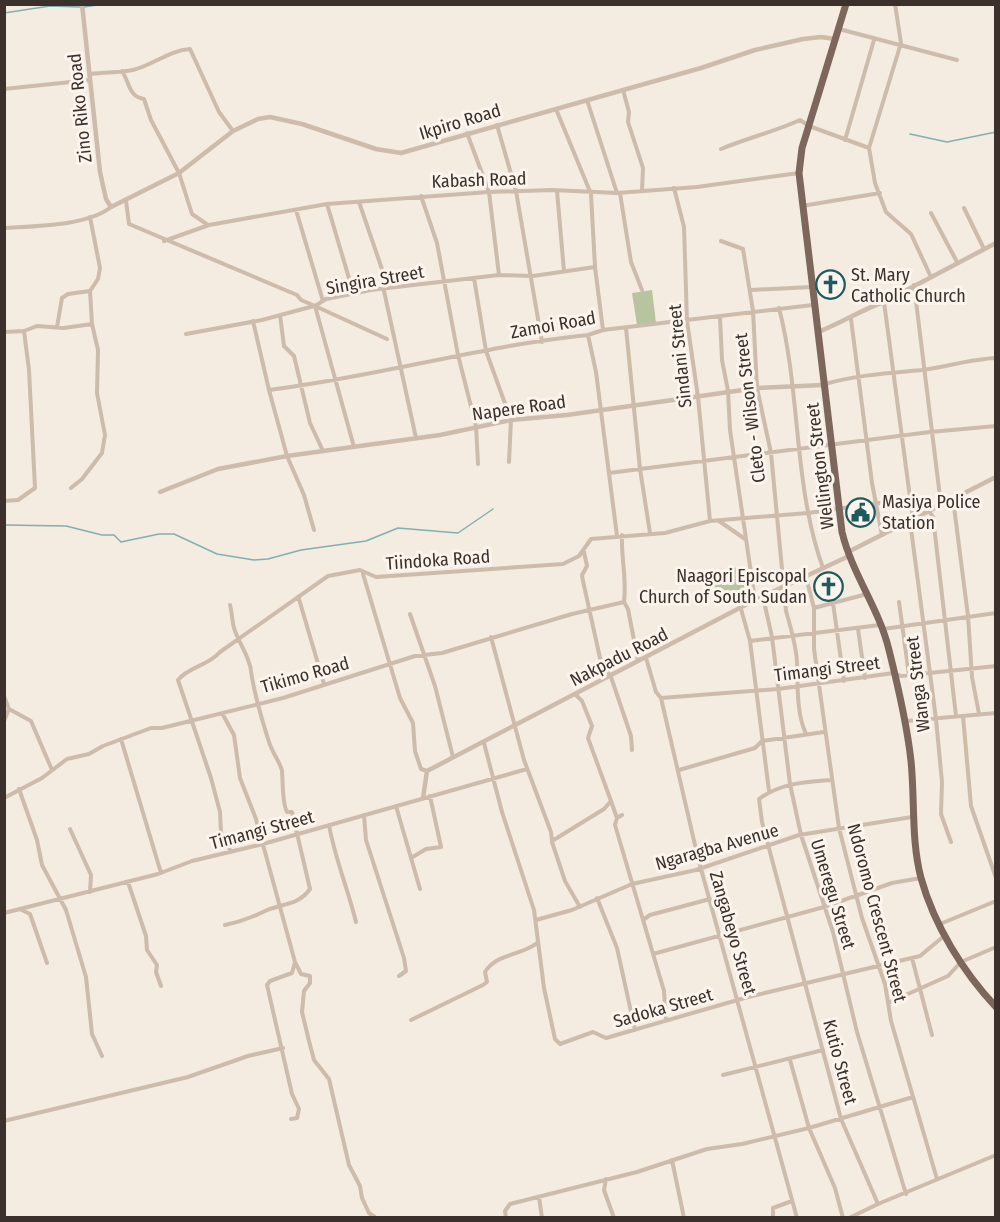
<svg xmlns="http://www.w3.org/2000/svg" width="1000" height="1222" font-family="'Fira Sans Condensed',sans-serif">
	<defs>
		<pattern id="park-tufts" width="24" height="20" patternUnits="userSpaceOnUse" patternTransform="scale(1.5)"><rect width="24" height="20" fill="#b8c4a0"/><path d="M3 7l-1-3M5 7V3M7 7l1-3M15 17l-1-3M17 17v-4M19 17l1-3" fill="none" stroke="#97a083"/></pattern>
	</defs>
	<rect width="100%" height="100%" fill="#f4ebe1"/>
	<path fill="#b8c4a0" d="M652 290 656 323 637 325 632 293Z"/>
	<path fill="url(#park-tufts)" d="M747 566 751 596 737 599 716 596 712 571Z"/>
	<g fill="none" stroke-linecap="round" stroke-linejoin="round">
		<path stroke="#7fb0b2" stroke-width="1.5" d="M84 7 104 4
			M4 13 50 6 80 7
			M910 134 947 142 996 132
			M4 525 66 526 102 535H114L121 542 159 534H174L217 554 254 560 268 559 301 550 366 541 398 528 458 533 493 509"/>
		<path stroke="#cdbbac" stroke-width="4" d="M895 4 901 43 869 148 875 183 886 212 911 234 931 277
			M839 29 957 60
			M122 71C130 83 128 96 144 99L151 120 179 173 192 214 208 225
			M91 74C105 72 119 73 133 70 153 65 170 50 190 49L219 112 233 131
			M4 89 90 80
			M623 90 629 112 628 122 643 168 642 191
			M587 100 617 193
			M556 109 591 194 595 267 603 330
			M497 125 516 191 542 342
			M467 133 489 192 499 275
			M845 140 874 40
			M721 149C747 138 774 132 800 120L809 126 869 148
			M674 188 684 227 687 321 698 397 710 521
			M557 191 564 271
			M620 193 631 262 642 290
			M421 196 437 243 458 355 476 426 478 464
			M126 201 129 224 297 295 301 300 315 306 326 299 371 290 499 275 533 276 595 267
			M359 202 383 272 384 291 416 438
			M327 204 354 295
			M802 206 880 193
			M964 208 984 249
			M296 210 323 301
			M931 213 957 262
			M4 228C34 226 88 226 111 207
			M164 241 209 225 327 204 489 192 552 190 617 193 697 187 799 173
			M721 241 743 249 753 311 757 388 771 453 786 611C791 628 796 645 797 662 798 685 796 712 806 734
			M474 278 486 351 511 420 509 462
			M914 285 941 505
			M750 290 812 287
			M884 302 913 520
			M315 306 354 447
			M315 306 387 339
			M779 308C801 393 793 485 823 568
			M280 315 284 346 294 356 310 423 323 451
			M720 317 722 360 728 391 730 430 755 600
			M851 319 872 483 882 535
			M253 321 269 390
			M57 327 62 298 68 294 90 291
			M626 328 640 469 650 533
			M4 332 24 331 37 326 64 328 92 324
			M186 334 262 320 314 306
			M588 335 596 372 617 536
			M825 384C856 375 890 373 922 370 947 367 970 359 996 358
			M609 473 930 432 996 426
			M71 488 82 479 102 453 105 435 97 393 98 350 92 324 90 291 98 279 100 268 90 217
			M953 499 968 616 972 677 979 714
			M4 501 18 500 35 488 29 370 24 331
			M929 511 933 517 956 716
			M719 521 745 539
			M910 521 936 719 942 782 941 814 951 842
			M314 530 304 495 287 456 269 390C376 377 480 346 588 335L603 330 813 305
			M622 535C621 558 627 580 624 602L628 609 638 661
			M584 552 587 566 582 575 583 581 600 658 611 677 631 736 632 750
			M363 574 400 698 413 723 415 751 421 769 427 771
			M806 577 814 608V649L839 828 862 918 885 984 891 1021 937 1179
			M763 597 772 637 790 784 801 835 833 932 857 1032 906 1194
			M299 599 324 684
			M899 602 909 675
			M833 603 844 681
			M814 608 867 594
			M741 609 750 641 769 791
			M410 614 435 686 453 757
			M858 629 865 678
			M883 629 996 613
			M491 637 524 760 551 832 552 841 604 809 611 801 617 818
			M750 641 880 625
			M646 658 656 692 661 698 698 858 797 1218
			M575 694 582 701 592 726 588 738 611 801
			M4 696 9 709 4 721
			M661 698 778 689 894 673 901 676 996 666
			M9 709 31 721 52 770
			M222 713 234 735 240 778 256 819 295 962 301 974 310 976V983L304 991 302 1012 309 1041 314 1060 329 1079 349 1165 360 1186 362 1198 369 1213 376 1218
			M963 716 971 806 996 878
			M906 721 996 713
			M121 739 161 873
			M484 743 502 812 534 910 544 988 555 1039 560 1044 593 1032 606 1038 748 997 920 956 944 936
			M679 770 755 748 762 741 824 732
			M831 780C805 782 781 783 759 799L762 822 841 1119 878 1204 996 1155
			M19 789 37 840 42 865 66 910 86 977 92 1034 102 1056
			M4 798 42 778 67 759 89 754 103 746 151 728H162L283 698 415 656 442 653 572 614 624 602
			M396 806 420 889
			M364 815 366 840 404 958 406 971 399 976
			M622 815 617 818 615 825 664 991 666 1020
			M329 825C335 859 348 889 356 922
			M70 829 91 875 90 892
			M552 842 565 881 580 907
			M231 852 221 833 220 812 211 778 178 680C188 667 208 666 220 652L328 576 360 570 376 577 563 564 579 556 591 539 665 533 710 521 808 513 908 499
			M411 858 426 849 441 847 430 796
			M128 882 146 936 147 950 157 965 156 972 161 986
			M597 898 617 948 635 1030
			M20 909 30 914 47 963
			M4 913 158 874 192 861 263 844 527 769
			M536 920 572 910 632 884 696 870 799 835 912 817
			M643 920 650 915 710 899
			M940 924 996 901
			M225 925C240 922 251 918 265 911 282 903 298 906 310 889L292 812H287C282 803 283 782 282 771 280 762 272 752 269 742 262 720 254 693 251 671 250 657 238 642 234 628 232 621 232 612 230 605
			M653 954 824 907 892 883 921 878
			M912 958 932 1035
			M890 1002 948 976 961 962 996 947
			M411 1020 483 985 487 982 485 972C497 953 521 956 537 943
			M790 1060 809 1128 835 1188 843 1218
			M723 1075 823 1050
			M291 1119 297 1118 299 1109 292 1094 267 985 270 981 292 973 295 962
			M4 1121 188 1077 248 1056 283 1048
			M672 1160 684 1218
			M606 1179 604 1190 614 1218
			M539 1197 542 1218
			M506 1218 505 1211 510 1204 637 1172 707 1149 742 1144 809 1128 913 1097
			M773 1218V1208L792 1201
			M849 1218 878 1204"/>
		<path stroke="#cdbbac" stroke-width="4.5" d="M82 4 100 172 106 199 111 207 179 173 233 131 258 119 270 117 302 124 376 149 401 153 701 68 755 50 803 39 821 37 835 39
			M818 332C841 323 861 310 884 302L996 243
			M160 492 218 469 287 456 440 435 511 420 567 415 757 388 824 385
			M848 552 996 477
			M423 798 427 771 755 600 849 556"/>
		<path stroke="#7d675c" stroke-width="7" d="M846 4 802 148 799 173 842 532C852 574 879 608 889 650 898 686 907 724 911 761 915 800 911 840 921 878 934 925 963 972 996 1007"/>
	</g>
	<defs>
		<symbol id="church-ring" viewBox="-11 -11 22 22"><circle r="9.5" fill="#fbf5ee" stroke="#1f5a5e" stroke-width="1.5"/><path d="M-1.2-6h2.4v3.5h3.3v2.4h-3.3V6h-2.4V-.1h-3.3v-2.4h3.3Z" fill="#1f5a5e"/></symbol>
		<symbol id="civic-ring" viewBox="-11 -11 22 22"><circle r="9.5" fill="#fbf5ee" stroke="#1f5a5e" stroke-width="1.5"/><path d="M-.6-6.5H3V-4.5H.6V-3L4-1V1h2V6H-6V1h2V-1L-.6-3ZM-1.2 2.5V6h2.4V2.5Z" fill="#1f5a5e"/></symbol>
	</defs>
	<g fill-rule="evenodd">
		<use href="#church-ring" x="814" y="268" width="33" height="33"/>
		<use href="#civic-ring" x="844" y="496" width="33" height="33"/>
		<use href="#church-ring" x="812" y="570" width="33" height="33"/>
	</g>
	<g text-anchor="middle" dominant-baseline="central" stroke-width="6" stroke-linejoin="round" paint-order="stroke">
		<g font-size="18" fill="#3b302b" stroke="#fbf5ee">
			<text transform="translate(80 108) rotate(-96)">Zino Riko Road</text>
			<text transform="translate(460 122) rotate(-17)">Ikpiro Road</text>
			<text transform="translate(479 180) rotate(-2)">Kabash Road</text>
			<text transform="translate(375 280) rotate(-10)">Singira Street</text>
			<text transform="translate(553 325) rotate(-10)">Zamoi Road</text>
			<text transform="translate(680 356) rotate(-96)">Sindani Street</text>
			<text transform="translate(519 408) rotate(-8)">Napere Road</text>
			<text transform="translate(750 408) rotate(-97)">Cleto - Wilson Street</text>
			<text transform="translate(820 466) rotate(-97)">Wellington Street</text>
			<text transform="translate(438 560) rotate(-4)">Tiindoka Road</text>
			<text transform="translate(619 657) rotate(-27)">Nakpadu Road</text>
			<text transform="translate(827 669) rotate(-7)">Timangi Street</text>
			<text transform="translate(305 675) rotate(-16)">Tikimo Road</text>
			<text transform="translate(918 684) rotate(-97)">Wanga Street</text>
			<text transform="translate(262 830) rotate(-15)">Timangi Street</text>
			<text transform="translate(717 847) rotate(-16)">Ngaragba Avenue</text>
			<text transform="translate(833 894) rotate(73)">Umeregu Street</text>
			<text transform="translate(877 913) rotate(75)">Ndoromo Crescent Street</text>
			<text transform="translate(733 933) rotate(74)">Zangabeyo Street</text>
			<text transform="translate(663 1008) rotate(-16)">Sadoka Street</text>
			<text transform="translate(840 1062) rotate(75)">Kutio Street</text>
		</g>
		<g font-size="18" fill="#3b302b" stroke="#fbf5ee" text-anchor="start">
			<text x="851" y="275">St. Mary<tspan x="851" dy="21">Catholic Church</tspan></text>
			<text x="882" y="502">Masiya Police<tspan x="882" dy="21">Station</tspan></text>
			<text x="807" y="576" text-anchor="end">Naagori Episcopal<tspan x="807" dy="21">Church of South Sudan</tspan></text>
		</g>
	</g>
	<rect width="1000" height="1222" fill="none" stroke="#3b302b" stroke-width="12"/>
</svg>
